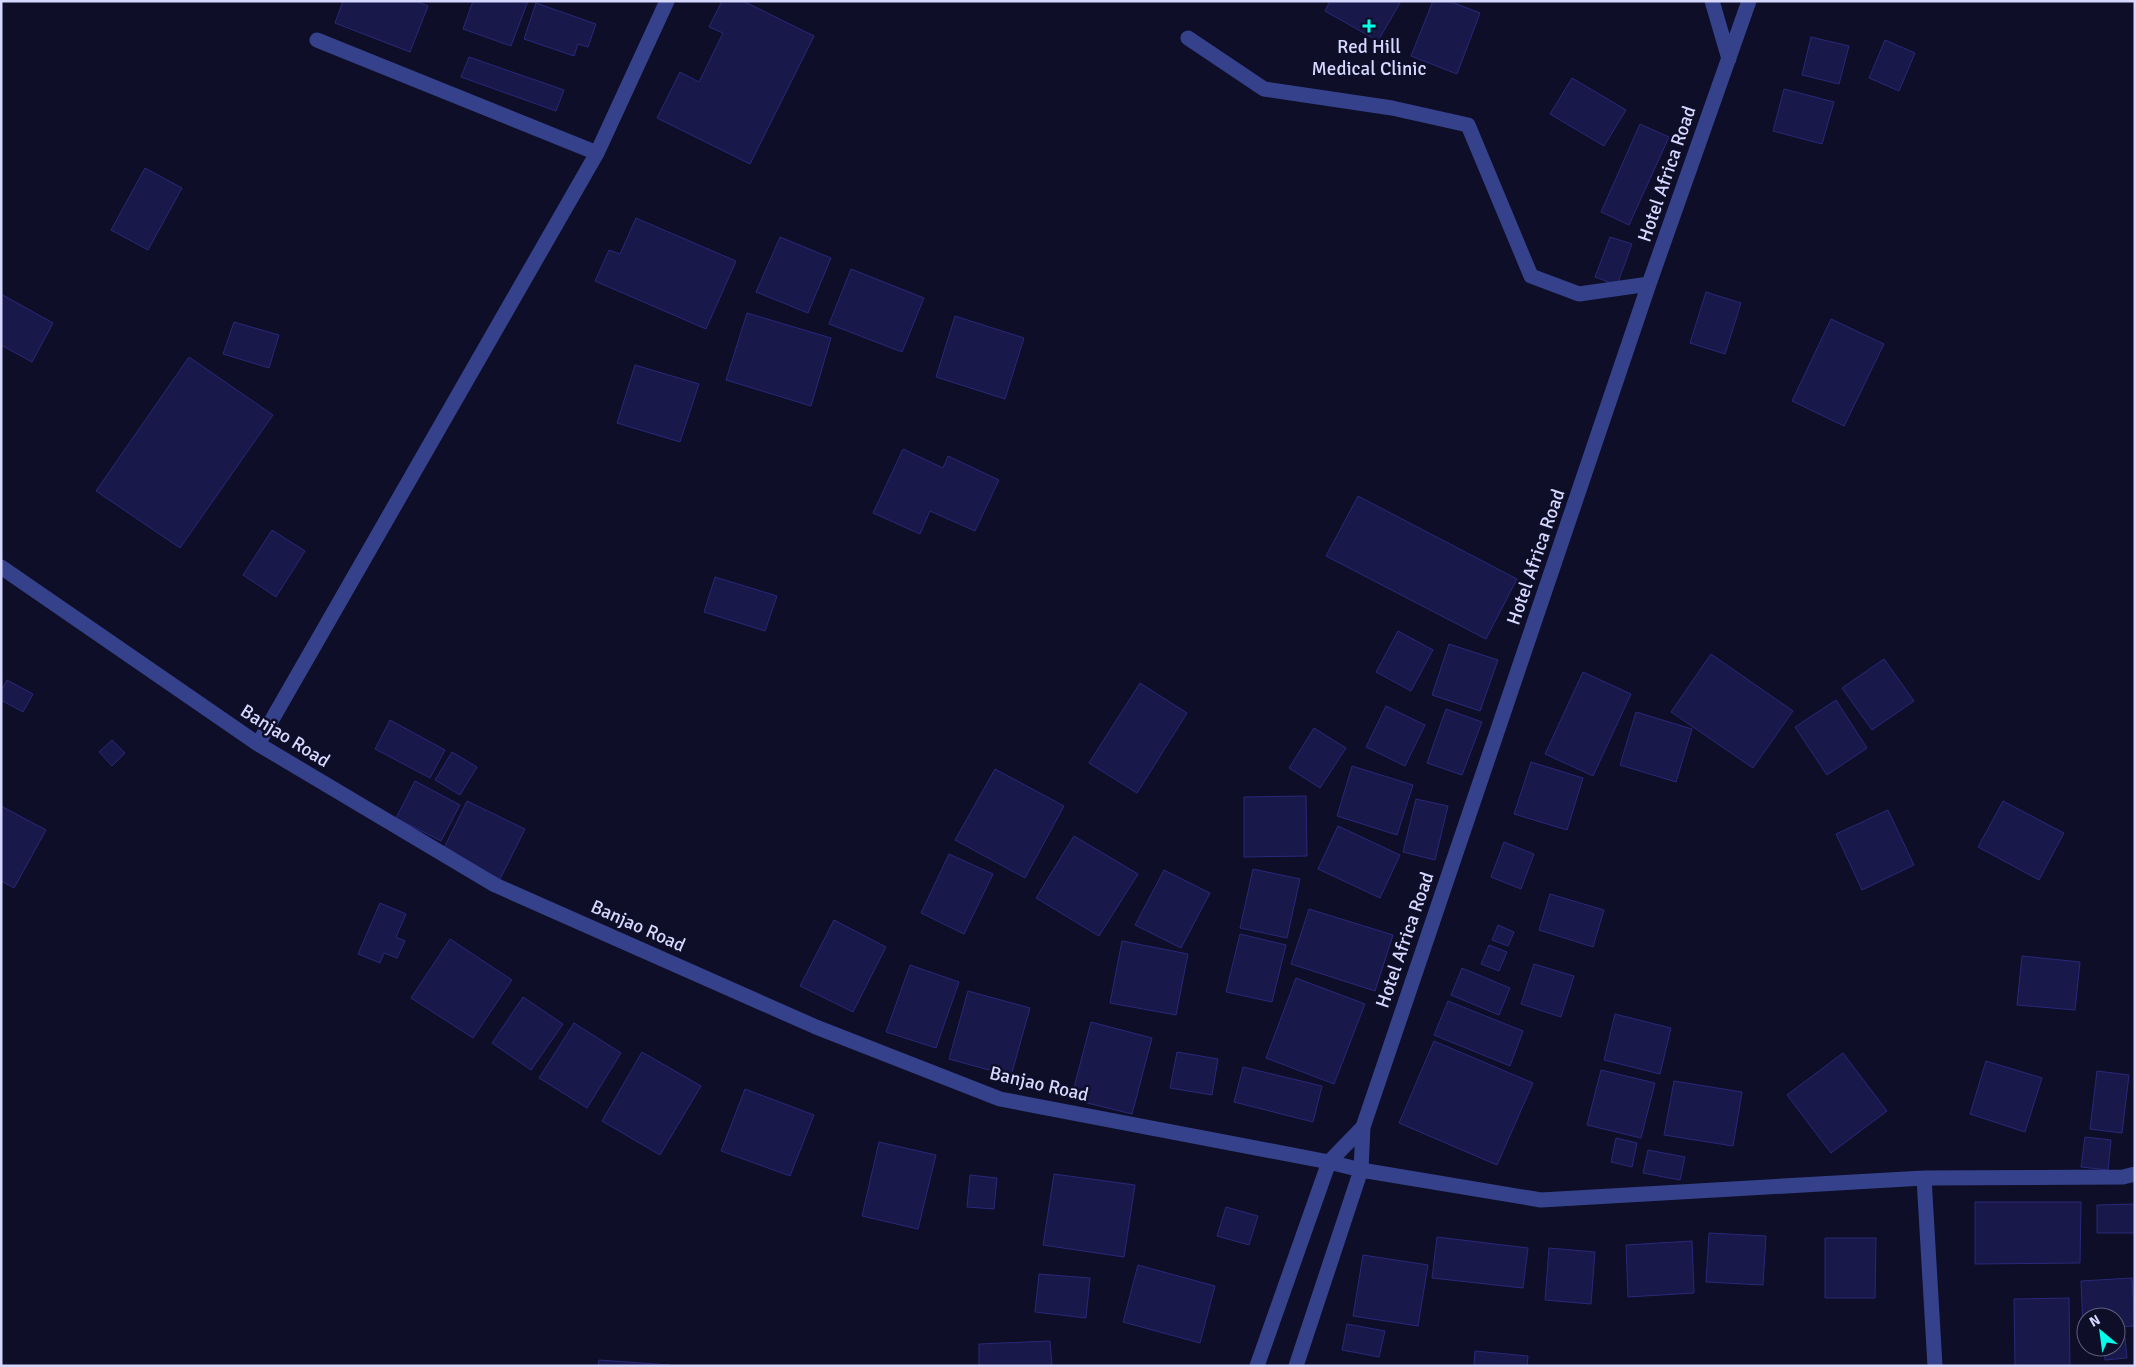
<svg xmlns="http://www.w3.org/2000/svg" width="2136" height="1367" font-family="Signika,sans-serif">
	<rect width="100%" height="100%" fill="#0e0e29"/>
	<path fill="#19184b" stroke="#292879" d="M343 1H416L428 6 410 52 335 23Z
		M473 1H528L511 46 463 29Z
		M722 1H743L814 36 750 164 657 118 680 72 699 82 723 33 709 27Z
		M1330 1H1401L1378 41 1325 11Z
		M1433 1H1449L1480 13 1457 74 1411 56Z
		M536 3 596 24 588 47 578 44 574 56 524 39Z
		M1811 37 1849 46 1839 84 1802 75Z
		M1885 40 1915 53 1899 91 1869 78Z
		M469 57 564 90 556 111 461 77Z
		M1572 78 1626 110 1604 146 1550 114Z
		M1784 89 1834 102 1822 144 1773 131Z
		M1640 124 1669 137 1629 225 1601 212Z
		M145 168 182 188 148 250 111 230Z
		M636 218 736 261 706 329 595 281 609 250 620 254Z
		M780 237 831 258 808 313 756 292Z
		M1610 237 1632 244 1617 285 1595 277Z
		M851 269 924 298 902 352 829 324Z
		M1706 292 1741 303 1725 354 1690 343Z
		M1 294 53 323 32 362 1 345Z
		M747 313 831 338 811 406 726 380Z
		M955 316 1024 338 1005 399 936 377Z
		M1831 319 1884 344 1844 426 1792 401Z
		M234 322 279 335 269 368 223 354Z
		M189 357 273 415 180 548 96 491Z
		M635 365 699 384 680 442 617 423Z
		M903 449 943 468 948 456 999 480 975 531 930 511 920 534 873 513Z
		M1358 496 1517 579 1486 639 1326 556Z
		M272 530 305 551 276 597 243 575Z
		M715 577 777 596 765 631 704 612Z
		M1398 631 1433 650 1411 691 1376 672Z
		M1449 644 1498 660 1480 711 1432 695Z
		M1711 654 1793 711 1753 768 1671 712Z
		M1884 659 1914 701 1872 730 1842 688Z
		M1583 672 1631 694 1593 776 1545 754Z
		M7 680 33 694 23 712 1 700V691Z
		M1140 683 1187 713 1137 793 1089 763Z
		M1836 700 1867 748 1827 775 1795 727Z
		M1386 706 1425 725 1405 766 1366 747Z
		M1446 709 1482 722 1462 775 1427 763Z
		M1636 712 1692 729 1676 782 1620 765Z
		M390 720 445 750 430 778 375 749Z
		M1314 728 1346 748 1320 788 1289 768Z
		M112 740 125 753 112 766 99 752Z
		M452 752 477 767 460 795 435 780Z
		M1531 762 1583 778 1567 830 1514 814Z
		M1352 766 1413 785 1397 835 1337 816Z
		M995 769 1064 806 1025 878 955 840Z
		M415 781 460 805 441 841 396 818Z
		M1306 796 1307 856 1244 857V797Z
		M1416 799 1448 806 1435 860 1403 852Z
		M467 801 525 829 500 879 442 852Z
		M2003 801 2064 833 2039 880 1978 847Z
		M1 806 46 830 14 888 1 881Z
		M1888 810 1914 865 1862 890 1836 834Z
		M1338 826 1400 855 1380 898 1318 869Z
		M1074 836 1138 874 1099 936 1036 898Z
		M1504 842 1534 854 1521 889 1491 877Z
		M949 854 993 874 964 934 921 913Z
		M1253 869 1300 879 1287 938 1240 928Z
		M1164 870 1210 893 1181 948 1135 925Z
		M1550 894 1604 910 1593 947 1539 930Z
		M380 903 406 914 396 937 405 941 397 958 384 953 380 963 358 954Z
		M1309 909 1393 935 1375 991 1291 964Z
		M834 920 886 947 853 1012 800 986Z
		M1498 925 1514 932 1508 946 1492 940Z
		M1240 934 1286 945 1272 1002 1226 992Z
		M450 939 512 980 473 1038 411 998Z
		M1122 941 1188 954 1176 1015 1110 1003Z
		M1489 945 1507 952 1499 971 1481 964Z
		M2022 956 2080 962 2075 1010 2017 1005Z
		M1534 964 1574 976 1561 1017 1521 1004Z
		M910 965 959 982 936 1048 886 1032Z
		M1462 968 1510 988 1499 1015 1451 995Z
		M1296 978 1365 1004 1334 1084 1266 1058Z
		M968 991 1030 1008 1011 1076 949 1059Z
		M523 997 563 1024 531 1070 492 1043Z
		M1448 1001 1523 1031 1510 1066 1434 1035Z
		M1615 1014 1671 1028 1660 1074 1604 1060Z
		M1091 1022 1152 1038 1132 1114 1071 1099Z
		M574 1023 621 1053 587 1108 539 1078Z
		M1434 1041 1533 1083 1497 1165 1399 1123Z
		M642 1052 701 1086 660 1155 602 1121Z
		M1177 1052 1218 1059 1212 1095 1170 1088Z
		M1843 1053 1887 1111 1831 1153 1787 1095Z
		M1986 1061 2042 1078 2025 1132 1970 1114Z
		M1243 1067 1322 1086 1313 1122 1234 1102Z
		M1601 1070 1655 1083 1641 1138 1587 1125Z
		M2097 1071 2129 1075 2122 1133 2090 1129Z
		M1674 1081 1742 1092 1733 1146 1664 1135Z
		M745 1089 814 1115 790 1176 721 1151Z
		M2085 1137 2111 1140 2108 1170 2081 1167Z
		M1616 1138 1637 1143 1632 1167 1611 1162Z
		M879 1142 936 1155 918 1229 862 1216Z
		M1648 1150 1685 1157 1680 1180 1643 1173Z
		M1054 1174 1135 1185 1124 1257 1043 1245Z
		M970 1175 997 1178 994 1209 967 1207Z
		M1975 1202H2081L2080 1263 1975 1264Z
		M2135 1204V1233H2097V1205Z
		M1226 1207 1258 1216 1249 1245 1217 1236Z
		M1709 1233 1766 1236 1763 1285 1706 1282Z
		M1437 1237 1528 1248 1523 1288 1432 1278Z
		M1825 1238H1876L1875 1298H1825Z
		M1692 1241 1694 1293 1628 1297 1626 1245Z
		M1549 1248 1595 1252 1591 1304 1545 1300Z
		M1363 1255 1428 1265 1418 1326 1353 1316Z
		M1138 1265 1215 1286 1200 1343 1123 1322Z
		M1039 1274 1090 1278 1086 1318 1035 1312Z
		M2132 1278 2135 1326 2116 1327V1317H2086V1329H2083L2081 1281Z
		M2069 1298 2070 1366H2015L2014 1299Z
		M1347 1324 1385 1331 1379 1357 1342 1350Z
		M2116 1337H2125L2127 1358 2105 1360 2104 1347H2116Z
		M1050 1341 1052 1366H979V1344Z
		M1475 1351 1528 1356 1527 1366H1474Z
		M599 1360 670 1365 598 1366Z"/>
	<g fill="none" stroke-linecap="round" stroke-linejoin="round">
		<path stroke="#35428b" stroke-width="15" d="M1712 1 1729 59
			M1188 38 1264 89 1392 108 1468 125 1531 276 1579 294 1649 284
			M317 40 597 153
			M1 567 258 744 495 885 816 1027 1000 1099 1329 1162 1361 1170 1541 1200 1924 1178 2123 1177 2135 1174
			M258 744 597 153 667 1
			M1924 1178 1935 1366
			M1257 1366 1329 1162 1363 1127
			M1296 1366 1361 1170 1363 1127 1649 284 1749 1"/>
	</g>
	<path fill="#02ffea" stroke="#0e0e29" stroke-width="2" d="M1366.5 18.5h5v5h5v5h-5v5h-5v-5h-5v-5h5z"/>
	<g text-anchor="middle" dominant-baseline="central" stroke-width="5" stroke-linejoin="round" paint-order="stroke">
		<g font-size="19" fill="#d6d8ff" stroke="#0e0e29">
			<text x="1369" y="47">Red Hill<tspan x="1369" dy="22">Medical Clinic</tspan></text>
		</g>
		<g font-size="19" fill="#d6d8ff" stroke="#0e0e29">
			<text transform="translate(1667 174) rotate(-71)">Hotel Africa Road</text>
			<text transform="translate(1536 557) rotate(-71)">Hotel Africa Road</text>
			<text transform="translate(285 736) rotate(32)">Banjao Road</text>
			<text transform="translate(638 926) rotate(24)">Banjao Road</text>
			<text transform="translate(1405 940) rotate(-71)">Hotel Africa Road</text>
			<text transform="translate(1039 1084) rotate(13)">Banjao Road</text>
		</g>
	</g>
	<rect width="2136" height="1367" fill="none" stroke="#d6d8ff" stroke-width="5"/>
	<g transform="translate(2101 1332) rotate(331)"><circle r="24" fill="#0e0e29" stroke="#5e5f7f"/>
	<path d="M0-4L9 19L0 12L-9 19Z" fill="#02ffea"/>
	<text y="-8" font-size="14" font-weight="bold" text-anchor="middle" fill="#d6d8ff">N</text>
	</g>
</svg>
